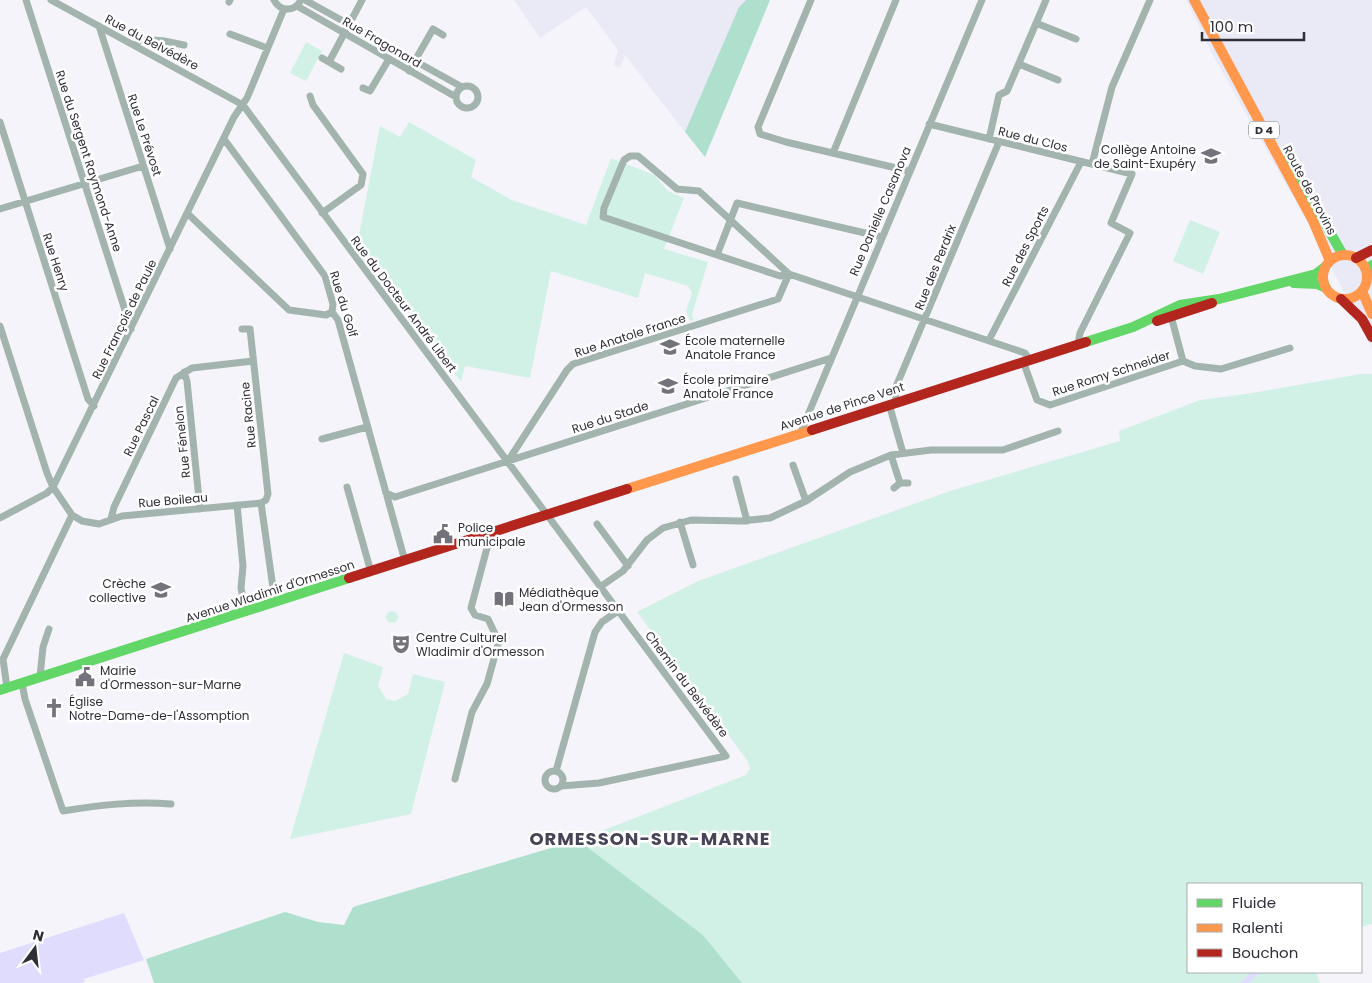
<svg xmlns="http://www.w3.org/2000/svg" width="1372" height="983" font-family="Poppins,sans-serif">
	<rect width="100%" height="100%" fill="#f4f4fa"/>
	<path fill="#eae9f6" d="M514 0H746L739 7 685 132 625 55 620 67 614 65 618 50 586 7 540 38Z
		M1186 0H1372V349L1322 248 1214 57Z"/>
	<path fill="#d2f1e6" d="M306 42 322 51 306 81 290 73Z
		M409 122 476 160 471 177 512 200 586 225 611 158 654 175 668 191 684 198 664 249 708 262 692 315 694 320 690 321 686 311 692 293 688 286 645 273 638 298 551 271 530 378 465 366 461 382 441 354 437 356 421 332 441 334 422 331 355 242 358 240 380 126 400 137Z
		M1190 220 1220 232 1203 274 1173 261Z
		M1361 374H1372V924L1361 927V884H1188V972H1316L1320 983H742L703 935 578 840 746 775 750 768 747 760 637 612 698 581 950 491 1120 441 1119 431 1200 400 1246 394Z
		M386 617a6 6 0 1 1 12 0a6 6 0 1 1-12 0Z
		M344 653 383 667 378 686 386 699 395 701 408 694 413 674 445 682 411 814 290 839Z"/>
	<path fill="#afdfcd" d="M746 0H770L705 157 685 132 739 7Z
		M578 840 703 935 742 983H154L146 959 285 912 318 922 344 925 353 907Z"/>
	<path fill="#dfdcfd" d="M124 913 144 960 84 979 85 982 82 983H0V953Z
		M1252 972H1260L1249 983H1240Z"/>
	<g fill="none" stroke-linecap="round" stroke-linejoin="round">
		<path stroke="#a2b4ad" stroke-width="7" d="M26 0 131 329
			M51 0 243 105 726 756 599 783 561 786
			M274 0C280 12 295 12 301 0
			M305 0 462 87
			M811 0 758 127 760 134 786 142 909 171
			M229 2 230 0
			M297 6 456 97
			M1036 23 1076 39
			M99 26 170 249
			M230 34 267 48
			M135 45 141 39 164 41 184 45
			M322 58 341 69
			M329 62 362 0
			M1019 64 1058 80
			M409 71 433 29 443 35
			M456 97a11 11 0 1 1 22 0a11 11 0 1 1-22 0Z
			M363 88 370 91 389 59
			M310 96 313 105 363 174 361 185 322 213
			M0 122 88 399 94 406
			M929 124 1132 174 1111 223 1130 233 1080 333 1078 344
			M224 139 325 276 333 304 332 312 338 320 405 561
			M989 139 999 95 1007 91 1046 0
			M833 153 896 0
			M1092 164 1112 87 1150 0
			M0 209 143 166
			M187 213 289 310 326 315 332 312
			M717 255 737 203 882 237
			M789 274 780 276 603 217 604 208 624 160 630 156H638L677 189 699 191 789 274 1025 353 1029 359
			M1171 316 1183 361
			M0 326 47 473 53 487 72 515 82 521 99 524 122 516 261 503 266 500 268 494 250 329H242
			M989 340 1081 162
			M1023 361 1037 400 1050 405 1183 361 1195 366 1221 369 1290 348
			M184 372 187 381 200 509
			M896 401 895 389 999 142
			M889 404 903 453
			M803 432 802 429 982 0
			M322 439 367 427
			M891 455 900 483
			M508 461 567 370 573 364 778 299 789 274
			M736 479 747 521
			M347 487 371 572
			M894 488 900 483H908
			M386 493 395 497 831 358
			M806 501 850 472 891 455 931 450H1003L1058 431
			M261 503 275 602
			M237 505 243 566 241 588 246 612
			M0 518 47 493 53 487 234 117 247 98 284 9
			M111 519 114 507 176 378 192 368 253 361
			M680 522 693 565
			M597 524 628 566
			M600 587 623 571 647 540 663 528 691 520 741 521 770 518 806 501 793 465
			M40 677 43 647 49 629
			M22 683 25 699 63 811C100 805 134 801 171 804
			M7 688 3 659 72 515
			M545 780a9 9 0 1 1 18 0a9 9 0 1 1-18 0Z
			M556 771 595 632 602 622 618 611
			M455 779 472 712 487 684 498 644 497 638 488 619 475 615 471 608 487 548 485 535"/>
		<path stroke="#63d668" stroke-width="10" d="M1288 159 1343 255
			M1367 274 1372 265
			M1294 283 1317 284 1326 288
			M1086 342 1133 327 1180 305 1219 299 1316 274 1325 267
			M0 690 349 578"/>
		<path stroke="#ff974d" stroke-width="10" d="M1194 0 1313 221 1330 261
			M1323 277a22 22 0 1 1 44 0a22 22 0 1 1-44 0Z
			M1362 291 1372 314
			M627 489 812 430"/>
		<path stroke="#b3261e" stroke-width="10" d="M1356 258 1372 250
			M1341 299 1362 319 1372 337
			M1157 321 1212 303
			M812 430 1086 342
			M349 578 627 489"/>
	</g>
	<defs>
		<symbol id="school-bare" viewBox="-9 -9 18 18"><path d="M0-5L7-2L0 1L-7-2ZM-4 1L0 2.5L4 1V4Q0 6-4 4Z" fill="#74737b" stroke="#fff" stroke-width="2.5" paint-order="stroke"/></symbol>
		<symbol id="civic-bare" viewBox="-9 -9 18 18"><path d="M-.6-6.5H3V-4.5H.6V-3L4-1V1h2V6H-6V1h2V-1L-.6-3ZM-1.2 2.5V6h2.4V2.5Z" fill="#74737b" stroke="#fff" stroke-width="2.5" paint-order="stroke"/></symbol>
		<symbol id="library-bare" viewBox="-9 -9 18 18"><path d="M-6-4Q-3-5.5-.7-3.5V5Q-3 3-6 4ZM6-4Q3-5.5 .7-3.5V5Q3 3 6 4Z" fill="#74737b" stroke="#fff" stroke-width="2.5" paint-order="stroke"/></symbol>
		<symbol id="theatre-bare" viewBox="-9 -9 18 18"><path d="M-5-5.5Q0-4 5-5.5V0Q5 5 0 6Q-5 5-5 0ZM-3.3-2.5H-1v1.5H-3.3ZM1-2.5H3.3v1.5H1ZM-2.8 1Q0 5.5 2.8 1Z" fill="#74737b" stroke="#fff" stroke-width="2.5" paint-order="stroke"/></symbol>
		<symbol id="church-bare" viewBox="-9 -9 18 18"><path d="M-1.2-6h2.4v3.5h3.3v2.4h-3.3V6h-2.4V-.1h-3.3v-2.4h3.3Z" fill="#74737b" stroke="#fff" stroke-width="2.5" paint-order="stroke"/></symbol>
	</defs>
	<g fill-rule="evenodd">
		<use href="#school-bare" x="1197" y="142" width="28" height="28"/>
		<use href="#school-bare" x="656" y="333" width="28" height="28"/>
		<use href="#school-bare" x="654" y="372" width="28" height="28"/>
		<use href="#civic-bare" x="429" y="520" width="28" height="28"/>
		<use href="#school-bare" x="147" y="576" width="28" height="28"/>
		<use href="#library-bare" x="490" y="585" width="28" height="28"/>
		<use href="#theatre-bare" x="387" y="630" width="28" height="28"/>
		<use href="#civic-bare" x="71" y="663" width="28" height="28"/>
		<use href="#church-bare" x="40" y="694" width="28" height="28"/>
	</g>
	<g text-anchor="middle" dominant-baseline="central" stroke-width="5" stroke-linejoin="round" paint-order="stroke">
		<rect fill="#fff" stroke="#6d6d73" stroke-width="1" x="1249" y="121.5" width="30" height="17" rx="4"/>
		<g font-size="11" font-weight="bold" fill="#2f2e37">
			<text x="1264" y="130">D 4</text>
		</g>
		<g font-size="12" fill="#2f2e37" stroke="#fff">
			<text transform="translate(152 42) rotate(28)">Rue du Belvédère</text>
			<text transform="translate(382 42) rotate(30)">Rue Fragonard</text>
			<text transform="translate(145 135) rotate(72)">Rue Le Prévost</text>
			<text transform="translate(1033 139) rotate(14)">Rue du Clos</text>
			<text transform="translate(89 161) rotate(72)">Rue du Sergent Raymond-Anne</text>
			<text transform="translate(1310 190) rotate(62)">Route de Provins</text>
			<text transform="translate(880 211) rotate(-67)">Rue Danielle Casanova</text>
			<text transform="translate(1025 246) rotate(-63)">Rue des Sports</text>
			<text transform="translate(56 262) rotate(72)">Rue Henry</text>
			<text transform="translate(935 267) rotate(-68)">Rue des Perdrix</text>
			<text transform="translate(344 304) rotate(73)">Rue du Golf</text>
			<text transform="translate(404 304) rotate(53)">Rue du Docteur André Libert</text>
			<text transform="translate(124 319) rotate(-64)">Rue François de Paule</text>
			<text transform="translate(630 335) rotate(-18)">Rue Anatole France</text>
			<text transform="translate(1111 373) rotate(-18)">Rue Romy Schneider</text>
			<text transform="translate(842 406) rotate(-18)">Avenue de Pince Vent</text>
			<text transform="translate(248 415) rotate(-96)">Rue Racine</text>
			<text transform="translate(610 417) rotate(-18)">Rue du Stade</text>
			<text transform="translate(141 426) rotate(-64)">Rue Pascal</text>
			<text transform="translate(182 442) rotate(-96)">Rue Fénelon</text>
			<text transform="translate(173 500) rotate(-5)">Rue Boileau</text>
			<text transform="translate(270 591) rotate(-18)">Avenue Wladimir d'Ormesson</text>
			<text transform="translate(687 684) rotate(53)">Chemin du Belvédère</text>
		</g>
		<g font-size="12" fill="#2f2e37" stroke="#fff" text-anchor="start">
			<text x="1196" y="149" text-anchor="end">Collège Antoine<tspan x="1196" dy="14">de Saint-Exupéry</tspan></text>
			<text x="685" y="340">École maternelle<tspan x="685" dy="14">Anatole France</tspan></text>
			<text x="683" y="379">École primaire<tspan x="683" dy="14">Anatole France</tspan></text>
			<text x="458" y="527">Police<tspan x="458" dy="14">municipale</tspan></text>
			<text x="146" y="583" text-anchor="end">Crèche<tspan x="146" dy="14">collective</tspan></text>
			<text x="519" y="592">Médiathèque<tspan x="519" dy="14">Jean d'Ormesson</tspan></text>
			<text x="416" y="637">Centre Culturel<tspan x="416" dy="14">Wladimir d'Ormesson</tspan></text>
			<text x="100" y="670">Mairie<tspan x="100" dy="14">d'Ormesson-sur-Marne</tspan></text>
			<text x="69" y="701">Église<tspan x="69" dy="14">Notre-Dame-de-l'Assomption</tspan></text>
		</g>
		<g font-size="18" font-weight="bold" letter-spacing="1" fill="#464456" stroke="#fff">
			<text x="650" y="838">ORMESSON-SUR-MARNE</text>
		</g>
	</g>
	<rect x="1187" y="883" width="175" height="90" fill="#ffffff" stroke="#acabaf"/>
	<rect x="1197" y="899" width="25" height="8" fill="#63d668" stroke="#acabaf"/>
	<text x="1232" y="908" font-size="15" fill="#2f2e37">Fluide</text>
	<rect x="1197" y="924" width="25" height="8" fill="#ff974d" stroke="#acabaf"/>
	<text x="1232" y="933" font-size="15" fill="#2f2e37">Ralenti</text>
	<rect x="1197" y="949" width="25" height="8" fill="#b3261e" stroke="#acabaf"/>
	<text x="1232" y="958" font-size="15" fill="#2f2e37">Bouchon</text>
	<g transform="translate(35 948) rotate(15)" stroke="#ffffff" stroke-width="4" paint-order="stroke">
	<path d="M0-4L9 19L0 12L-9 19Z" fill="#2f2e37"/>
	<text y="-8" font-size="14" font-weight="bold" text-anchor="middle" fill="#2f2e37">N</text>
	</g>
	<path d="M1202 32v8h102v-8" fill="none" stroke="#2f2e37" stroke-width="2.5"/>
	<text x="1210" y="32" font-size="15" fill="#2f2e37" stroke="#ffffff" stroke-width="4" paint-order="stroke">100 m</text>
</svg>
